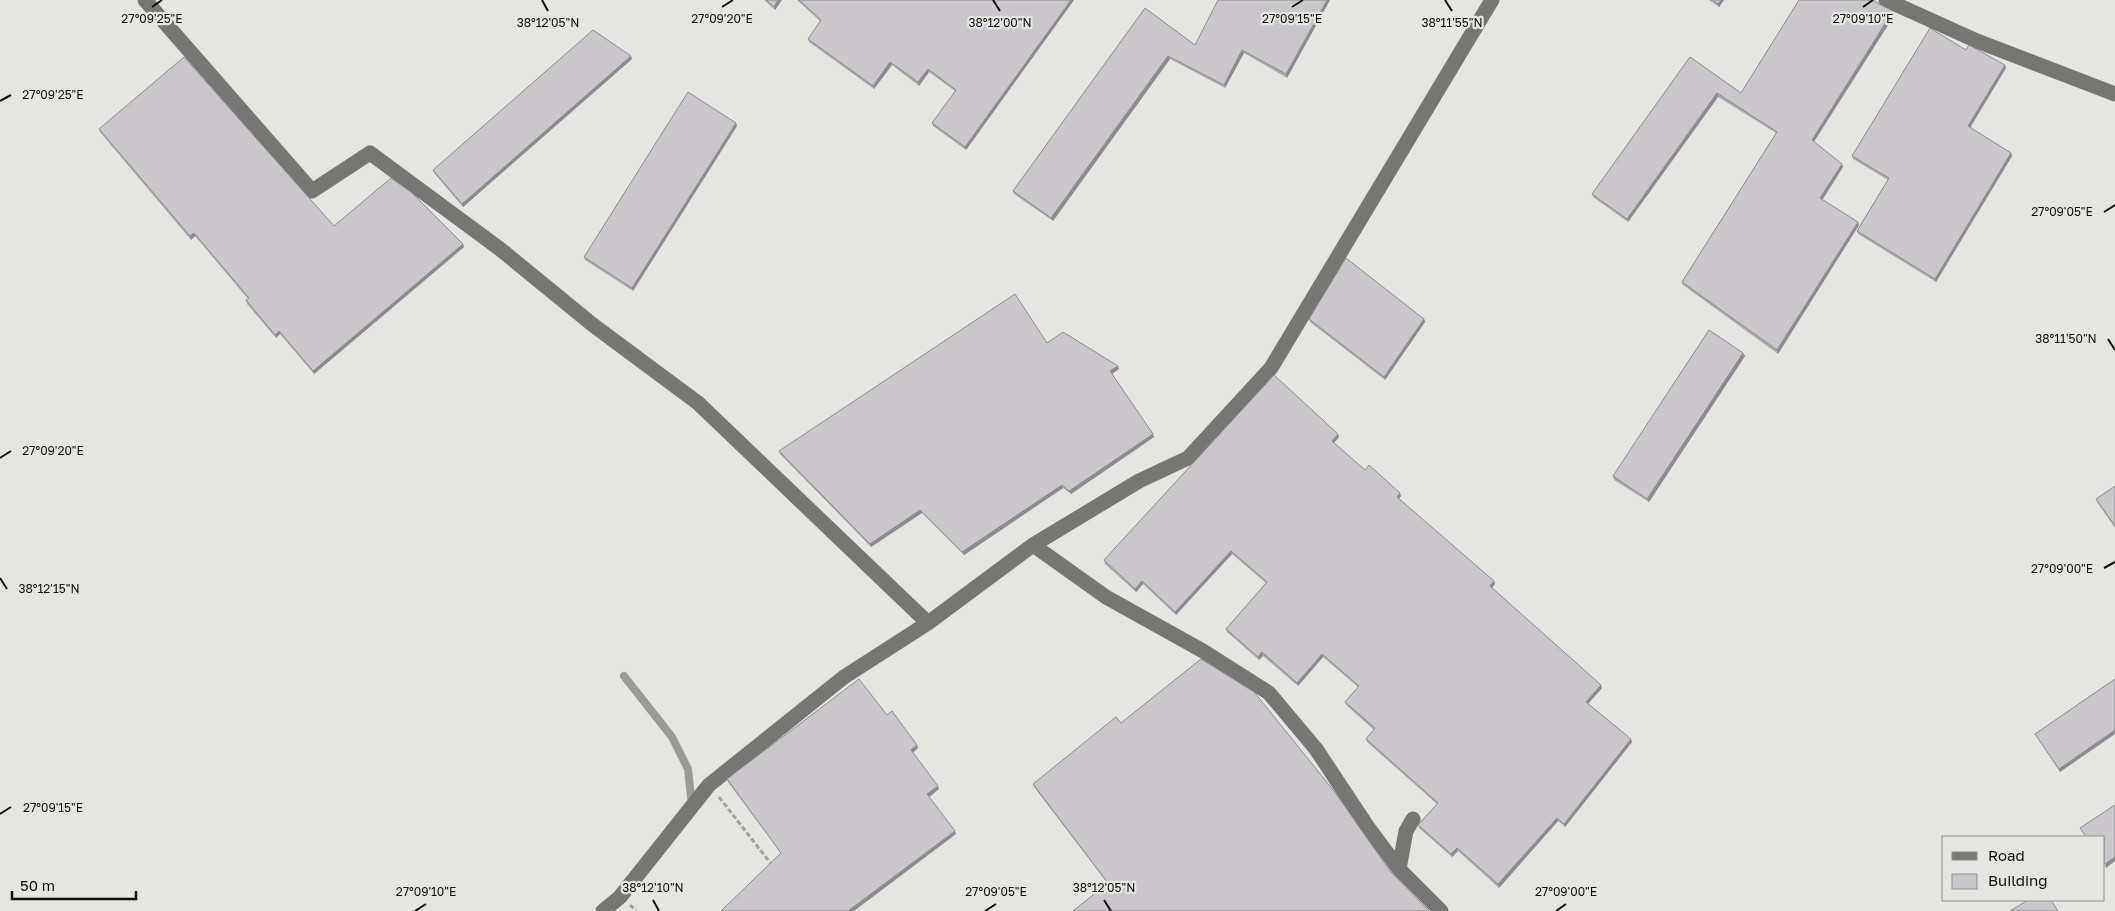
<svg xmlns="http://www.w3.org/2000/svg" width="2115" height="911" font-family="'Golos Text',sans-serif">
	<rect width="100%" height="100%" fill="#e4e7e0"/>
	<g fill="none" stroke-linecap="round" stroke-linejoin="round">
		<path stroke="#a1a39e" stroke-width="3" stroke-dasharray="5 2.5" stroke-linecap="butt" d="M719 797 772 865
			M630 905 636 911"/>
		<path stroke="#9a9b98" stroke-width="8" d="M624 676 672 737 688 769 692 806"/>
		<path stroke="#757773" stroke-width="15" d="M145 0 312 191 370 153 500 249 593 325 698 403 928 623
			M1886 0 1977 41 2115 94
			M1033 545 1139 481 1188 458 1271 368 1492 0
			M1399 869 1441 911
			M603 911 620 897 709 785 844 677 928 623 1033 545 1106 597 1203 651 1269 693 1316 749 1367 826 1399 869 1406 831 1413 819"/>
	</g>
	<path fill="#aeaaaf" d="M764 0H782L775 10Z
		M797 0H1074L966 150 933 126 932 123 955 91 929 72 919 86 892 65 874 89 809 42 808 39 820 21Z
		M1330 0 1287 78 1244 53 1225 88 1170 59 1053 221 1014 194 1013 191 1145 8 1195 45Z
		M1709 0H1724L1719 7Z
		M1881 5 1893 11 1895 14 1814 142 1843 167 1822 200 1859 225 1778 354 1683 285 1682 282 1776 133 1718 97 1628 222 1593 197 1592 194 1690 57 1741 93Z
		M1966 50 2005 65 2006 68 1970 128 2011 153 2012 156 1936 282 1858 234 1857 231 1888 180 1853 159 1852 156Z
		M632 59 463 207 434 173 433 170Z
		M736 123 737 126 633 291 585 260 584 257Z
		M99 129 334 226 463 244 464 247 314 374 280 334 276 338 247 304 246 300 248 299 195 236 191 240 100 132Z
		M1309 319H1424L1425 322 1385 380 1310 322Z
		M1047 343 1118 366 1119 369 1112 374 1153 434 1154 437 1071 494 1063 488 964 555 922 513 871 547 780 454 779 451Z
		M1743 353 1745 356 1649 502 1614 480 1613 476Z
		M1339 437 1334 443 1365 470 1401 496 1399 499 1495 584 1492 588 1602 688 1588 704 1632 742 1565 827 1558 821 1499 888 1458 851 1452 857 1419 828 1418 825 1437 804 1367 742 1366 739 1374 730 1346 705 1345 702 1358 687 1323 657 1298 686 1263 656 1259 660 1227 632 1226 629 1266 583 1232 554 1176 615 1143 584 1136 592 1105 564 1104 560Z
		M2115 486V528L2097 502 2096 499Z
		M2115 679 2060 772 2037 737 2035 734Z
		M887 715 918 748 913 753 939 789 929 797 956 834 781 853 728 782 727 779Z
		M1121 723 1390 871 1108 884 1034 787 1033 784Z"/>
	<path fill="#8d8b8f" d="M778 0H782L775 10 774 7Z
		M1071 0H1074L966 150 965 147Z
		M1327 0H1330L1287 78 1286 74Z
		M1721 0H1724L1719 7 1718 4Z
		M1893 11 1895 14 1813 143 1812 140Z
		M1242 50 1244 53 1225 88 1224 85Z
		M631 56 632 59 463 207 462 204Z
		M1168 56 1170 59 1053 221 1051 218Z
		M890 62 892 65 874 89 873 86Z
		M2005 65 2006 68 1969 129 1968 126Z
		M928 69 929 72 919 86 918 82Z
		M1717 93 1718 97 1628 222 1627 219Z
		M736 123 737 126 633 291 632 288Z
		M2011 153 2012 156 1936 282 1935 279Z
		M1842 164 1843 167 1821 202 1820 198Z
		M1858 222 1859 225 1778 354 1777 350Z
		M194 233 195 236 191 240 190 236Z
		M463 244 464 247 314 374 313 371Z
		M1424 319 1425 322 1385 380 1384 377Z
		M279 331 280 334 276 338 275 335Z
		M1743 353 1745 356 1649 502 1647 499Z
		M1118 366 1119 369 1112 374 1110 371Z
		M1153 434 1154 437 1071 494 1069 491Z
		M1338 434 1339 437 1333 444 1332 441Z
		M1062 485 1063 488 964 555 962 552Z
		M1400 493 1401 496 1398 500 1397 497Z
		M920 510 922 513 871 547 870 544Z
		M1231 551 1232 554 1176 615 1175 612Z
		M1142 581 1143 584 1136 592 1135 589Z
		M1494 581 1495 584 1491 589 1490 586Z
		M1262 652 1263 656 1259 660 1258 657Z
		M1322 654 1323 657 1298 686 1297 683Z
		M1601 685 1602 688 1587 705 1586 702Z
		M2115 730V734L2060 772 2059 769Z
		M1631 739 1632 742 1565 827 1564 824Z
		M917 745 918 748 912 753 911 750Z
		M938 786 939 789 929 797 927 794Z
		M1557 818 1558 821 1499 888 1498 884Z
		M955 831 956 834 854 911H848Z
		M1457 848 1458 851 1452 857 1451 854Z
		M2115 857V861L2106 868 2105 864Z"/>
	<path fill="#cac6cc" stroke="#8d8b8f" d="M766 0H778L774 7Z
		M799 0H1071L965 147 932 123 956 90 928 69 918 82 890 62 873 86 808 39 821 20Z
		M1218 0H1327L1286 74 1242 50 1224 85 1168 56 1051 218 1013 191 1145 8 1195 45Z
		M1713 0H1721L1718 4Z
		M1799 0H1873L1881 5 1893 11 1812 140 1842 164 1820 198 1858 222 1777 350 1682 282 1777 132 1717 93 1627 219 1592 194 1690 57 1741 93Z
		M1930 28 1966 50 1969 45 2005 65 1968 126 2011 153 1935 279 1857 231 1889 178 1852 156Z
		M593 30 631 56 462 204 433 170Z
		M184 57 334 226 391 178 412 193 463 244 313 371 279 331 275 335 246 300 249 298 194 233 190 236 99 129Z
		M688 92 736 123 632 288 584 257Z
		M1346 258 1424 319 1384 377 1309 319Z
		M1015 294 1047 343 1063 332 1118 366 1110 371 1153 434 1069 491 1062 485 962 552 920 510 870 544 779 451Z
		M1709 330 1743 353 1647 499 1613 476Z
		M1274 375 1338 434 1332 441 1365 470 1369 465 1400 493 1397 497 1494 581 1490 586 1601 685 1586 702 1631 739 1564 824 1557 818 1498 884 1457 848 1451 854 1418 825 1438 803 1366 739 1375 728 1345 702 1359 686 1322 654 1297 683 1262 652 1258 657 1226 629 1267 582 1231 551 1175 612 1142 581 1135 589 1104 560Z
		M2115 486V526L2096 499Z
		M1201 659 1254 692 1334 791 1390 871 1429 911H1073L1108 883 1033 784 1116 717 1121 723Z
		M859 679 887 715 892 711 917 745 911 750 938 786 927 794 955 831 848 911H721L781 853 727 779Z
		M2115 679V730L2059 769 2035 734Z
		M2115 805V857L2105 864 2104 863V837H2086L2080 828Z
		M2028 900H2051L2058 911H2010Z"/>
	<path fill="none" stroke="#0e0f0d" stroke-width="2" d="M542 0 548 11M993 0 1000 11M1445 0 1452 11M152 7 162 0M722 7 733 0M1292 7 1303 0M1863 7 1873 0M0 101 11 95M2104 212 2115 205M2108 339 2115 350M0 458 11 451M2104 568 2115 562M0 578 7 589M0 814 11 807M653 900 659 911M1104 900 1111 911M415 911 426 904M985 911 996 904M1556 911 1566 904"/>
	<g font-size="12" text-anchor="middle" fill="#0e0f0d" stroke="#e4e7e0" stroke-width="4.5" stroke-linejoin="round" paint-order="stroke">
		<text x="1863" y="23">27°09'10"E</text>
		<text x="152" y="23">27°09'25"E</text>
		<text x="722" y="23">27°09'20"E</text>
		<text x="1292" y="23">27°09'15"E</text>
		<text x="548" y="27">38°12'05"N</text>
		<text x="1000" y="27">38°12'00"N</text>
		<text x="1452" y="27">38°11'55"N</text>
		<text x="53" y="99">27°09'25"E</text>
		<text x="2062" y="216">27°09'05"E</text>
		<text x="2066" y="343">38°11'50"N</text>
		<text x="53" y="455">27°09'20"E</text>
		<text x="2062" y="573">27°09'00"E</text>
		<text x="49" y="593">38°12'15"N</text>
		<text x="53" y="812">27°09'15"E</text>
		<text x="653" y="892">38°12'10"N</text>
		<text x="1104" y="892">38°12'05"N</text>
		<text x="426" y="896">27°09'10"E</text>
		<text x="996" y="896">27°09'05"E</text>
		<text x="1566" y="896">27°09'00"E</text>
	</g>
	<rect x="1942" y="836" width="162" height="65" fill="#e4e7e0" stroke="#8e918c"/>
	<rect x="1952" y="852" width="25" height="8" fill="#757773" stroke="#8e918c"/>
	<text x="1988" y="861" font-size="15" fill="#0e0f0d">Road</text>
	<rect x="1952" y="874" width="25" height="15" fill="#cac6cc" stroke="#8e918c"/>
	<text x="1988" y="886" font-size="15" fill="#0e0f0d">Building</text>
	<path d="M12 891v8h124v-8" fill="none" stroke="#0e0f0d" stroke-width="2.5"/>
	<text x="20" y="891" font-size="15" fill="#0e0f0d" stroke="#e4e7e0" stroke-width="4" paint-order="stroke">50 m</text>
</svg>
